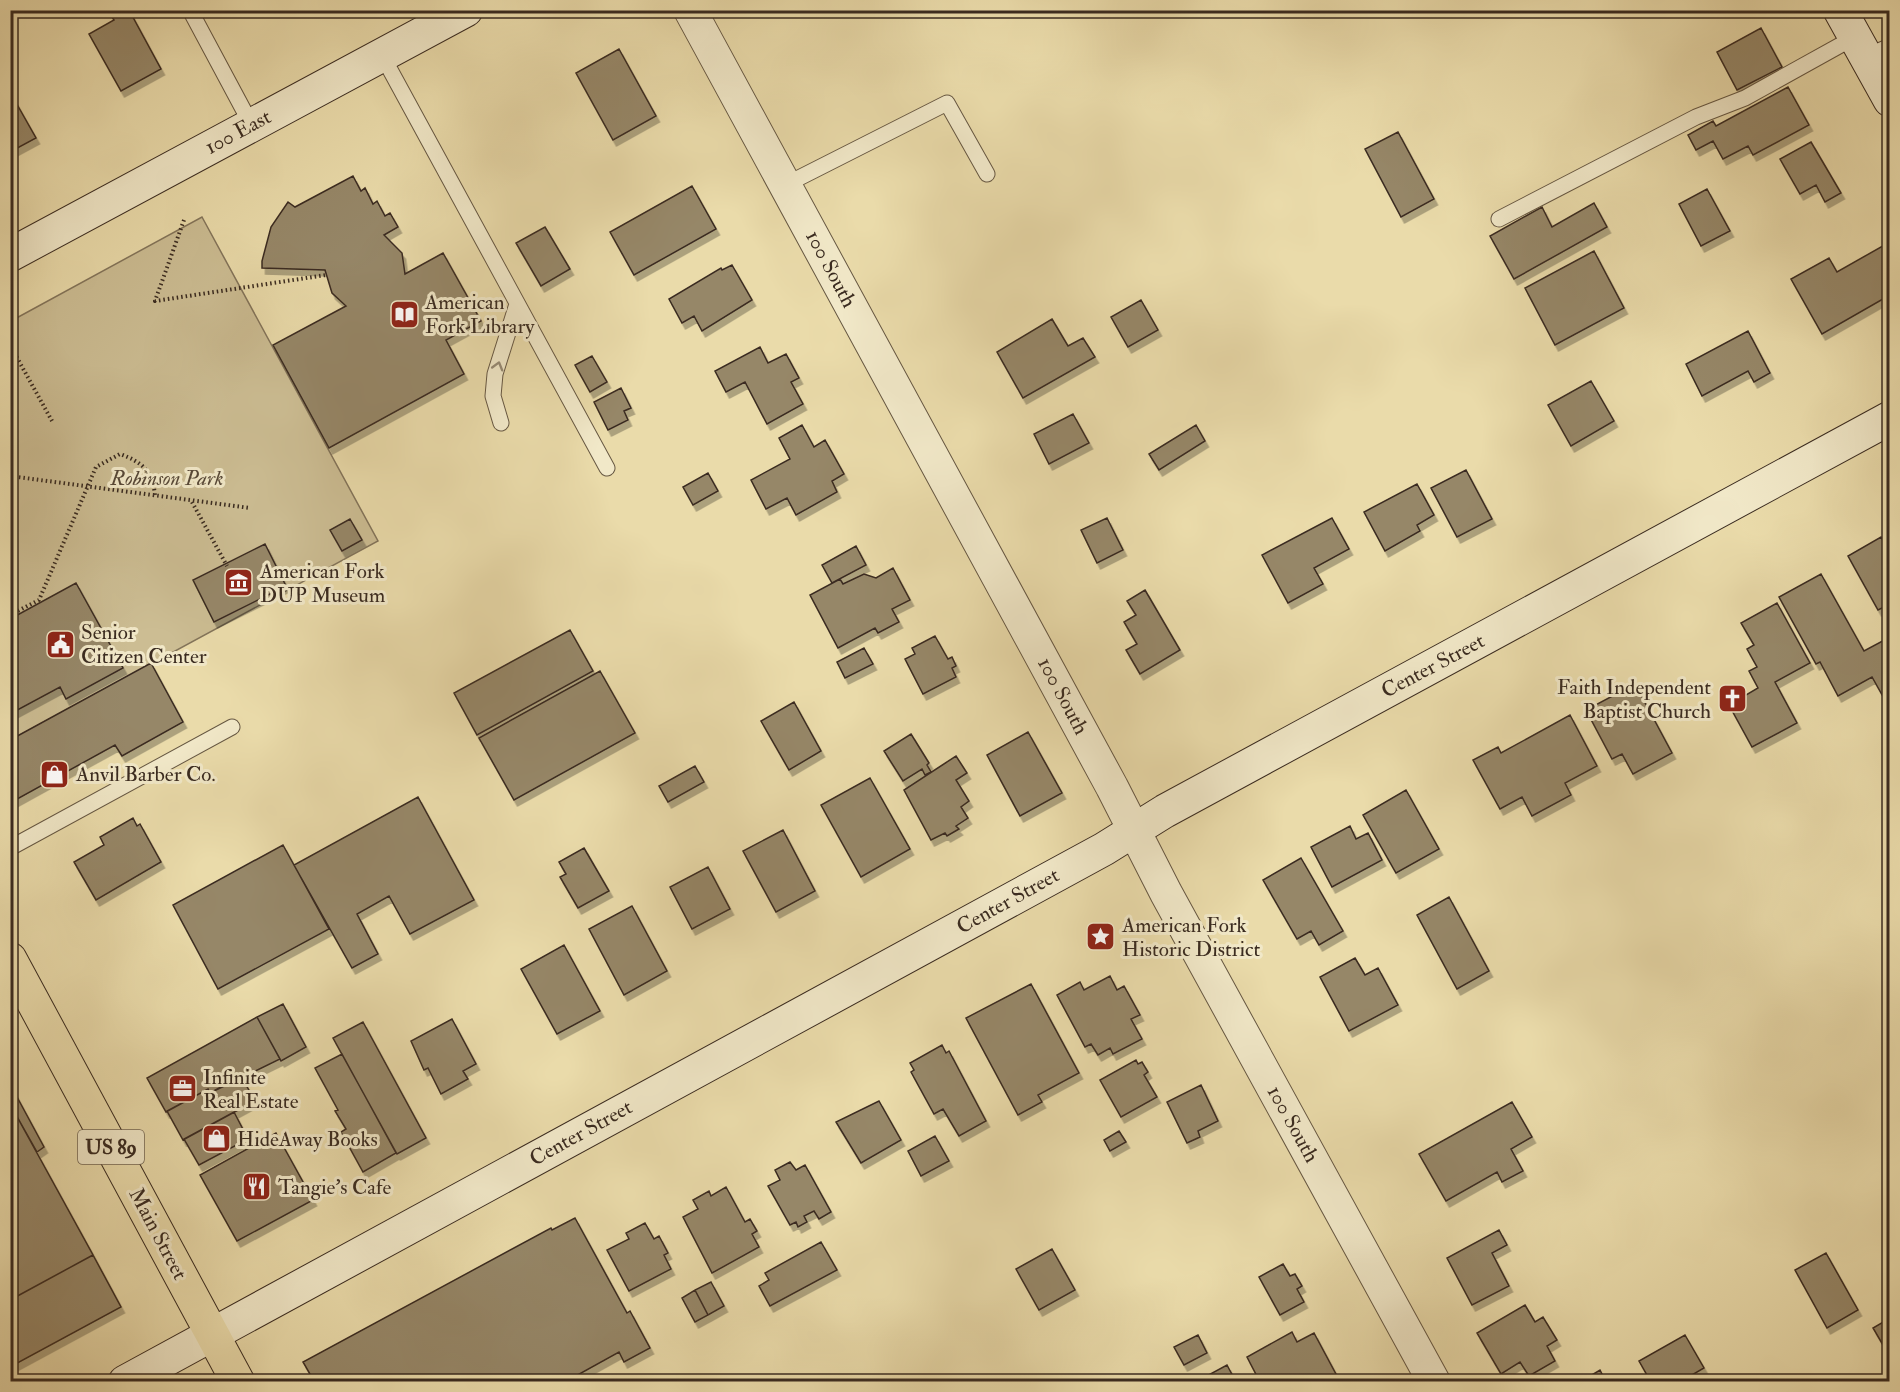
<svg xmlns="http://www.w3.org/2000/svg" width="1900" height="1392" font-family="'IM FELL Double Pica',serif">
	<defs>
		<filter id="shadow"><feDropShadow dx="3.5" dy="6" stdDeviation="0" flood-color="#0004"/></filter>
	</defs>
	<rect width="100%" height="100%" fill="#eadbaa"/>
	<filter id="stains"><feTurbulence type="fractalNoise" baseFrequency=".00333" numOctaves="4"/><feColorMatrix values="0 0 0 0 .2 0 0 0 0 .09 0 0 0 0 .02 0 0 0 .5 -.17"/></filter>
	<radialGradient id="worn" r=".72"><stop offset=".6" stop-color="#630" stop-opacity="0"/><stop offset="1" stop-color="#630" stop-opacity=".3"/></radialGradient>
	<path fill="#ccbd93" stroke="#83745a" stroke-width="1.5" d="M202 217 378 541 11 740V321Z"/>
	<path fill="#968768" stroke="#3a2b20" stroke-width="1.5" filter="url(#shadow)" d="M117 10H129L161 69 121 91 89 34 114 20 110 14Z
		M1761 28 1782 67 1737 90 1717 52Z
		M619 49 656 116 613 140 576 73Z
		M1788 87 1809 125 1753 155 1748 146 1723 159 1713 141 1696 150 1688 135 1713 121 1716 126Z
		M10 92 36 138 10 152Z
		M1398 132 1434 199 1401 217 1365 149Z
		M1811 142 1841 193 1825 202 1816 185 1800 194 1780 159Z
		M353 176 361 191 365 188 373 204 377 201 385 216 390 213 398 227 384 235 402 253 405 274 443 253 481 321 446 340 464 374 329 448 273 345 346 306 332 293 325 270 262 268V261L271 227 288 202 295 207Z
		M692 186 716 229 634 275 610 232Z
		M1707 189 1730 231 1701 246 1679 204Z
		M1594 203 1607 227 1514 279 1490 236 1542 207 1552 227Z
		M545 227 570 269 541 286 516 243Z
		M1888 243 1890 295 1822 334 1791 279 1829 258 1837 272Z
		M1594 251 1624 308 1555 345 1525 288Z
		M732 265 752 300 702 331 694 316 682 323 669 299 721 268 722 270Z
		M1141 300 1158 330 1128 347 1111 317Z
		M1052 319 1068 346 1083 338 1095 357 1023 398 997 352Z
		M1748 331 1770 373 1754 382 1748 371 1702 396 1686 364Z
		M760 347 768 363 786 354 799 378 791 382 803 404 767 424 745 382 726 392 715 371Z
		M592 356 607 382 590 392 575 365Z
		M1591 381 1614 421 1571 446 1548 405Z
		M621 388 631 408 624 411 628 420 608 430 594 402Z
		M1073 414 1089 443 1049 464 1034 434Z
		M802 425 814 447 825 440 844 474 832 481 837 492 796 515 787 498 766 509 751 480 790 459 779 438Z
		M1196 425 1205 441 1159 470 1149 454Z
		M1466 470 1492 519 1457 537 1431 488Z
		M708 473 718 491 693 505 683 487Z
		M1417 484 1434 515 1417 525 1420 531 1385 551 1364 512Z
		M1107 518 1123 550 1097 563 1081 530Z
		M1332 518 1349 549 1314 568 1323 584 1288 603 1262 555Z
		M350 519 362 540 342 551 330 530Z
		M1881 537 1890 552V604L1878 610 1848 556Z
		M265 544 286 586 214 622 193 580Z
		M856 546 866 565 832 583 822 565Z
		M893 568 910 600 892 609 899 622 878 633 875 628 838 648 810 595 840 579 843 584 864 574 876 578Z
		M1821 574 1864 651 1890 637V709L1872 677 1838 696 1820 662 1816 664 1779 597Z
		M76 583 123 668 66 699 60 687 10 714V619Z
		M1145 590 1180 650 1140 674 1126 650 1137 644 1124 622 1136 615 1127 601Z
		M1777 603 1810 663 1775 682 1797 723 1752 747 1729 705 1758 688 1749 671 1757 667 1747 649 1754 645 1741 623Z
		M570 630 593 671 477 735 454 693Z
		M935 636 948 659 952 657 956 666 952 668 956 677 923 694 905 659 915 654 912 648Z
		M864 648 873 664 845 678 837 662Z
		M151 663 183 722 122 756 115 745 10 803V740Z
		M600 671 635 733 514 800 479 738Z
		M1635 684 1672 753 1633 774 1622 754 1612 759 1586 710Z
		M794 702 821 751 789 770 761 721Z
		M1570 715 1597 766 1565 783 1571 795 1532 816 1522 797 1500 809 1473 760 1498 747 1501 753Z
		M1028 732 1062 793 1020 816 987 755Z
		M911 734 929 763 927 765 931 772 925 775 922 769 903 781 884 751Z
		M956 756 967 773 956 780 969 801 961 807 968 818 956 826 959 829 947 836 945 833 931 840 904 790Z
		M695 766 704 782 668 802 659 786Z
		M870 778 910 849 861 877 821 805Z
		M1406 790 1439 849 1396 873 1363 815Z
		M418 797 474 900 410 934 389 896 357 914 378 954 352 968 294 865Z
		M133 818 137 826 140 824 161 862 96 900 74 862 104 845 100 837Z
		M1350 826 1356 839 1368 833 1382 860 1332 887 1311 847Z
		M783 830 815 891 776 912 743 851Z
		M283 845 329 929 218 989 173 905Z
		M584 848 609 891 578 908 560 877 566 874 559 862Z
		M1301 858 1343 931 1319 945 1311 931 1297 939 1263 880Z
		M708 867 730 909 692 929 670 887Z
		M1449 897 1489 971 1457 989 1417 915Z
		M632 906 667 971 624 995 589 929Z
		M564 945 600 1011 557 1034 521 969Z
		M1355 958 1365 975 1378 968 1398 1005 1349 1031 1320 977Z
		M1110 976 1117 990 1124 986 1140 1015 1131 1019 1142 1039 1113 1054 1110 1048 1098 1055 1091 1044 1085 1047 1057 995 1080 982 1084 990Z
		M1031 984 1079 1073 1038 1095 1042 1102 1018 1115 966 1018Z
		M283 1004 306 1047 281 1061 257 1017Z
		M257 1017 280 1059 210 1093 208 1089 166 1112 147 1078Z
		M452 1019 476 1064 463 1071 468 1079 441 1094 428 1068 424 1070 411 1041Z
		M363 1022 426 1138 397 1154 333 1038Z
		M942 1045 946 1053 949 1051 986 1121 959 1136 943 1109 934 1114 911 1072 914 1070 910 1063Z
		M342 1054 396 1153 363 1172 341 1132 346 1129 335 1111 338 1110 315 1068Z
		M1136 1060 1138 1064 1142 1062 1148 1072 1144 1075 1157 1097 1121 1117 1100 1080Z
		M241 1076 255 1101 183 1140 167 1111 208 1089 210 1093Z
		M10 1084 44 1147 37 1152 10 1104Z
		M1201 1085 1218 1121 1198 1131 1200 1137 1187 1143 1167 1102Z
		M879 1101 901 1140 861 1163 836 1122Z
		M1512 1102 1532 1137 1511 1149 1523 1171 1502 1182 1497 1172 1446 1201 1419 1154Z
		M10 1104 93 1255 12 1299 10 1297Z
		M234 1112 248 1139 199 1165 184 1139Z
		M1119 1131 1126 1142 1110 1151 1104 1140Z
		M276 1133 313 1200 237 1241 200 1175Z
		M935 1136 949 1161 921 1176 908 1151Z
		M790 1162 796 1170 805 1165 831 1212 819 1219 814 1211 804 1216 807 1222 798 1227 796 1222 790 1225 768 1186 780 1180 775 1170Z
		M726 1187 745 1222 750 1219 757 1231 752 1234 759 1247 712 1273 683 1217 698 1209 693 1200 709 1191 711 1196Z
		M575 1218 627 1313 630 1311 650 1348 624 1362 619 1352 565 1382H305L304 1378 310 1374 303 1362 551 1228 552 1230Z
		M645 1223 654 1239 659 1236 668 1253 664 1255 671 1269 629 1291 607 1250 629 1239 626 1233Z
		M1499 1230 1507 1245 1492 1253 1509 1286 1472 1305 1447 1258Z
		M821 1242 837 1270 770 1306 759 1286 769 1280 765 1273Z
		M1052 1249 1075 1290 1039 1310 1016 1269Z
		M1826 1253 1858 1310 1827 1328 1795 1270Z
		M93 1255 121 1307 10 1367V1300Z
		M1283 1264 1290 1276 1295 1274 1302 1286 1297 1289 1304 1302 1280 1315 1259 1277Z
		M711 1282 724 1306 708 1315 695 1290Z
		M695 1290 708 1315 695 1322 682 1298Z
		M1525 1305 1535 1322 1543 1317 1557 1340 1547 1346 1555 1361 1529 1376 1520 1362 1501 1374 1477 1333Z
		M1890 1318V1357L1873 1328Z
		M1292 1332 1297 1342 1314 1333 1337 1376 1327 1382H1260L1247 1357Z
		M1198 1335 1207 1353 1184 1365 1174 1347Z
		M1685 1335 1704 1368 1680 1382H1651L1639 1361Z
		M1227 1365 1236 1382H1202L1201 1379Z
		M1600 1370 1606 1382H1580Z"/>
	<g fill="none" stroke-linecap="round" stroke-linejoin="round">
		<defs>
			<path id="lane" d="M190 10 251 124
				M382 55 607 468
				M1865 57 1890 46
				M785 185 947 103 987 174
				M1499 219 1696 117 1745 98 1855 37
				M501 423 493 396 495 374 517 304
				M10 848 232 727"/>
			<path id="street" d="M690 10 1112 787 1166 893 1434 1382"/>
			<path id="secondary" d="M1840 10 1890 100
				M10 255 466 10
				M125 1382 1104 849 1165 811 1890 418"/>
			<path id="primary" d="M10 959 238 1382"/>
		</defs>
		<use href="#lane" stroke="#665742" stroke-width="17"/>
		<use href="#street" stroke="#665742" stroke-width="34"/>
		<use href="#secondary" stroke="#3a2b20" stroke-width="35"/>
		<use href="#primary" stroke="#3a2b20" stroke-width="35"/>
		<path stroke="#3a2b20" stroke-width="4" stroke-dasharray="1.5 3" stroke-linecap="butt" d="M184 220 155 301 326 275
			M10 345 52 421
			M10 476 250 508
			M192 502 227 566
			M10 615 39 600 96 467 120 454C142 462 153 471 155 496"/>
		<use href="#lane" stroke="#f1e8c8" stroke-width="15"/>
		<use href="#street" stroke="#f1e8c8" stroke-width="32"/>
		<use href="#secondary" stroke="#f1e8c8" stroke-width="33"/>
		<use href="#primary" stroke="#eadbaa" stroke-width="33"/>
	</g>
	<defs><path id="oneway-chevron" d="M-2-3.5L2.5 0L-2 3.5" fill="none" stroke-width="1.6" stroke-linecap="round" stroke-linejoin="round" transform="scale(1.5)"/></defs>
	<use stroke="#968a74" href="#oneway-chevron" transform="translate(498 366) rotate(-74)"/>
	<defs>
		<symbol id="library-square" viewBox="-11 -11 22 22"><rect x="-9" y="-9" width="18" height="18" rx="4" fill="#8f2418" stroke="#f1e8c8"/><path d="M-6-4Q-3-5.5-.7-3.5V5Q-3 3-6 4ZM6-4Q3-5.5 .7-3.5V5Q3 3 6 4Z" fill="#fff"/></symbol>
		<symbol id="museum-square" viewBox="-11 -11 22 22"><rect x="-9" y="-9" width="18" height="18" rx="4" fill="#8f2418" stroke="#f1e8c8"/><path d="M0-6L6-3V-2H-6V-3ZM-5-1h2V3h-2ZM-1-1h2V3h-2ZM3-1h2V3H3ZM-6 4H6V6H-6Z" fill="#fff"/></symbol>
		<symbol id="civic-square" viewBox="-11 -11 22 22"><rect x="-9" y="-9" width="18" height="18" rx="4" fill="#8f2418" stroke="#f1e8c8"/><path d="M-.6-6.5H3V-4.5H.6V-3L4-1V1h2V6H-6V1h2V-1L-.6-3ZM-1.2 2.5V6h2.4V2.5Z" fill="#fff"/></symbol>
		<symbol id="church-square" viewBox="-11 -11 22 22"><rect x="-9" y="-9" width="18" height="18" rx="4" fill="#8f2418" stroke="#f1e8c8"/><path d="M-1.2-6h2.4v3.5h3.3v2.4h-3.3V6h-2.4V-.1h-3.3v-2.4h3.3Z" fill="#fff"/></symbol>
		<symbol id="shop-square" viewBox="-11 -11 22 22"><rect x="-9" y="-9" width="18" height="18" rx="4" fill="#8f2418" stroke="#f1e8c8"/><path d="M-5-2.5h2.3a2.7 3.5 0 0 1 5.4 0H5L5.5 6h-11ZM-1.5-2.5h3a1.5 2.3 0 0 0-3 0Z" fill="#fff"/></symbol>
		<symbol id="sight-square" viewBox="-11 -11 22 22"><rect x="-9" y="-9" width="18" height="18" rx="4" fill="#8f2418" stroke="#f1e8c8"/><path d="M0-6L1.8-2.2L6-1.7L2.9 1.2L3.7 5.4L0 3.3L-3.7 5.4L-2.9 1.2L-6-1.7L-1.8-2.2Z" fill="#fff"/></symbol>
		<symbol id="office-square" viewBox="-11 -11 22 22"><rect x="-9" y="-9" width="18" height="18" rx="4" fill="#8f2418" stroke="#f1e8c8"/><path d="M-6-3h4V-5.5h4V-3h4V5H-6ZM-1-4.5V-3h2v-1.5ZM-6 0V1H6V0Z" fill="#fff"/></symbol>
		<symbol id="restaurant-square" viewBox="-11 -11 22 22"><rect x="-9" y="-9" width="18" height="18" rx="4" fill="#8f2418" stroke="#f1e8c8"/><path d="M-5-6h1v4h1v-4h1v4h1v-4h1v5L-1.5 .5V6h-2V.5L-5-1ZM5-6V6H3V1.5H1.5Q1.5-4 5-6Z" fill="#fff"/></symbol>
	</defs>
	<g fill-rule="evenodd">
		<use href="#library-square" x="388" y="298" width="33" height="33"/>
		<use href="#museum-square" x="222" y="566" width="33" height="33"/>
		<use href="#civic-square" x="44" y="628" width="33" height="33"/>
		<use href="#church-square" x="1716" y="682" width="33" height="33"/>
		<use href="#shop-square" x="38" y="758" width="33" height="33"/>
		<use href="#sight-square" x="1084" y="920" width="33" height="33"/>
		<use href="#office-square" x="166" y="1072" width="33" height="33"/>
		<use href="#shop-square" x="200" y="1122" width="33" height="33"/>
		<use href="#restaurant-square" x="240" y="1170" width="33" height="33"/>
	</g>
	<g text-anchor="middle" dominant-baseline="central" stroke-width="6" stroke-linejoin="round" paint-order="stroke">
		<rect fill="#f1e8c8" stroke="#716452" stroke-width="1.5" x="78" y="1130" width="66" height="34" rx="4.5"/>
		<g font-size="20" font-weight="bold" fill="#3a2b20">
			<text x="111" y="1147">US 89</text>
		</g>
		<g font-size="21" fill="#3a2b20" stroke="#f1e8c8">
			<text transform="translate(238 132) rotate(-28)">100 East</text>
			<text transform="translate(831 269) rotate(62)">100 South</text>
			<text transform="translate(1433 666) rotate(-28)">Center Street</text>
			<text transform="translate(1063 696) rotate(62)">100 South</text>
			<text transform="translate(1008 901) rotate(-29)">Center Street</text>
			<text transform="translate(1293 1124) rotate(61)">100 South</text>
			<text transform="translate(581 1133) rotate(-29)">Center Street</text>
			<text transform="translate(158 1234) rotate(62)">Main Street</text>
		</g>
		<g font-size="21" fill="#3a2b20" stroke="#f1e8c8" text-anchor="start">
			<text x="425" y="302">American<tspan x="425" dy="24">Fork Library</tspan></text>
			<text x="260" y="571">American Fork<tspan x="260" dy="24">DUP Museum</tspan></text>
			<text x="81" y="632">Senior<tspan x="81" dy="24">Citizen Center</tspan></text>
			<text x="1711" y="687" text-anchor="end">Faith Independent<tspan x="1711" dy="24">Baptist Church</tspan></text>
			<text x="76" y="774">Anvil Barber Co.</text>
			<text x="1122" y="925">American Fork<tspan x="1122" dy="24">Historic District</tspan></text>
			<text x="203" y="1077">Infinite<tspan x="203" dy="24">Real Estate</tspan></text>
			<text x="237" y="1139">HideAway Books</text>
			<text x="278" y="1187">Tangie's Cafe</text>
		</g>
		<g font-size="21" font-style="italic" fill="#574837" stroke="#f1e8c8">
			<text x="167" y="478">Robinson Park</text>
		</g>
	</g>
	<rect width="1900" height="1392" fill="none" stroke="#eadbaa" stroke-width="36"/>
	<rect x="12" y="12" width="1876" height="1368" fill="none" stroke="#3a2b20" stroke-width="3"/>
	<rect x="18" y="18" width="1864" height="1356" fill="none" stroke="#3a2b20" stroke-width="1.5"/>
	<rect width="100%" height="100%" filter="url(#stains)"/>
	<rect width="100%" height="100%" fill="url(#worn)"/>
</svg>
